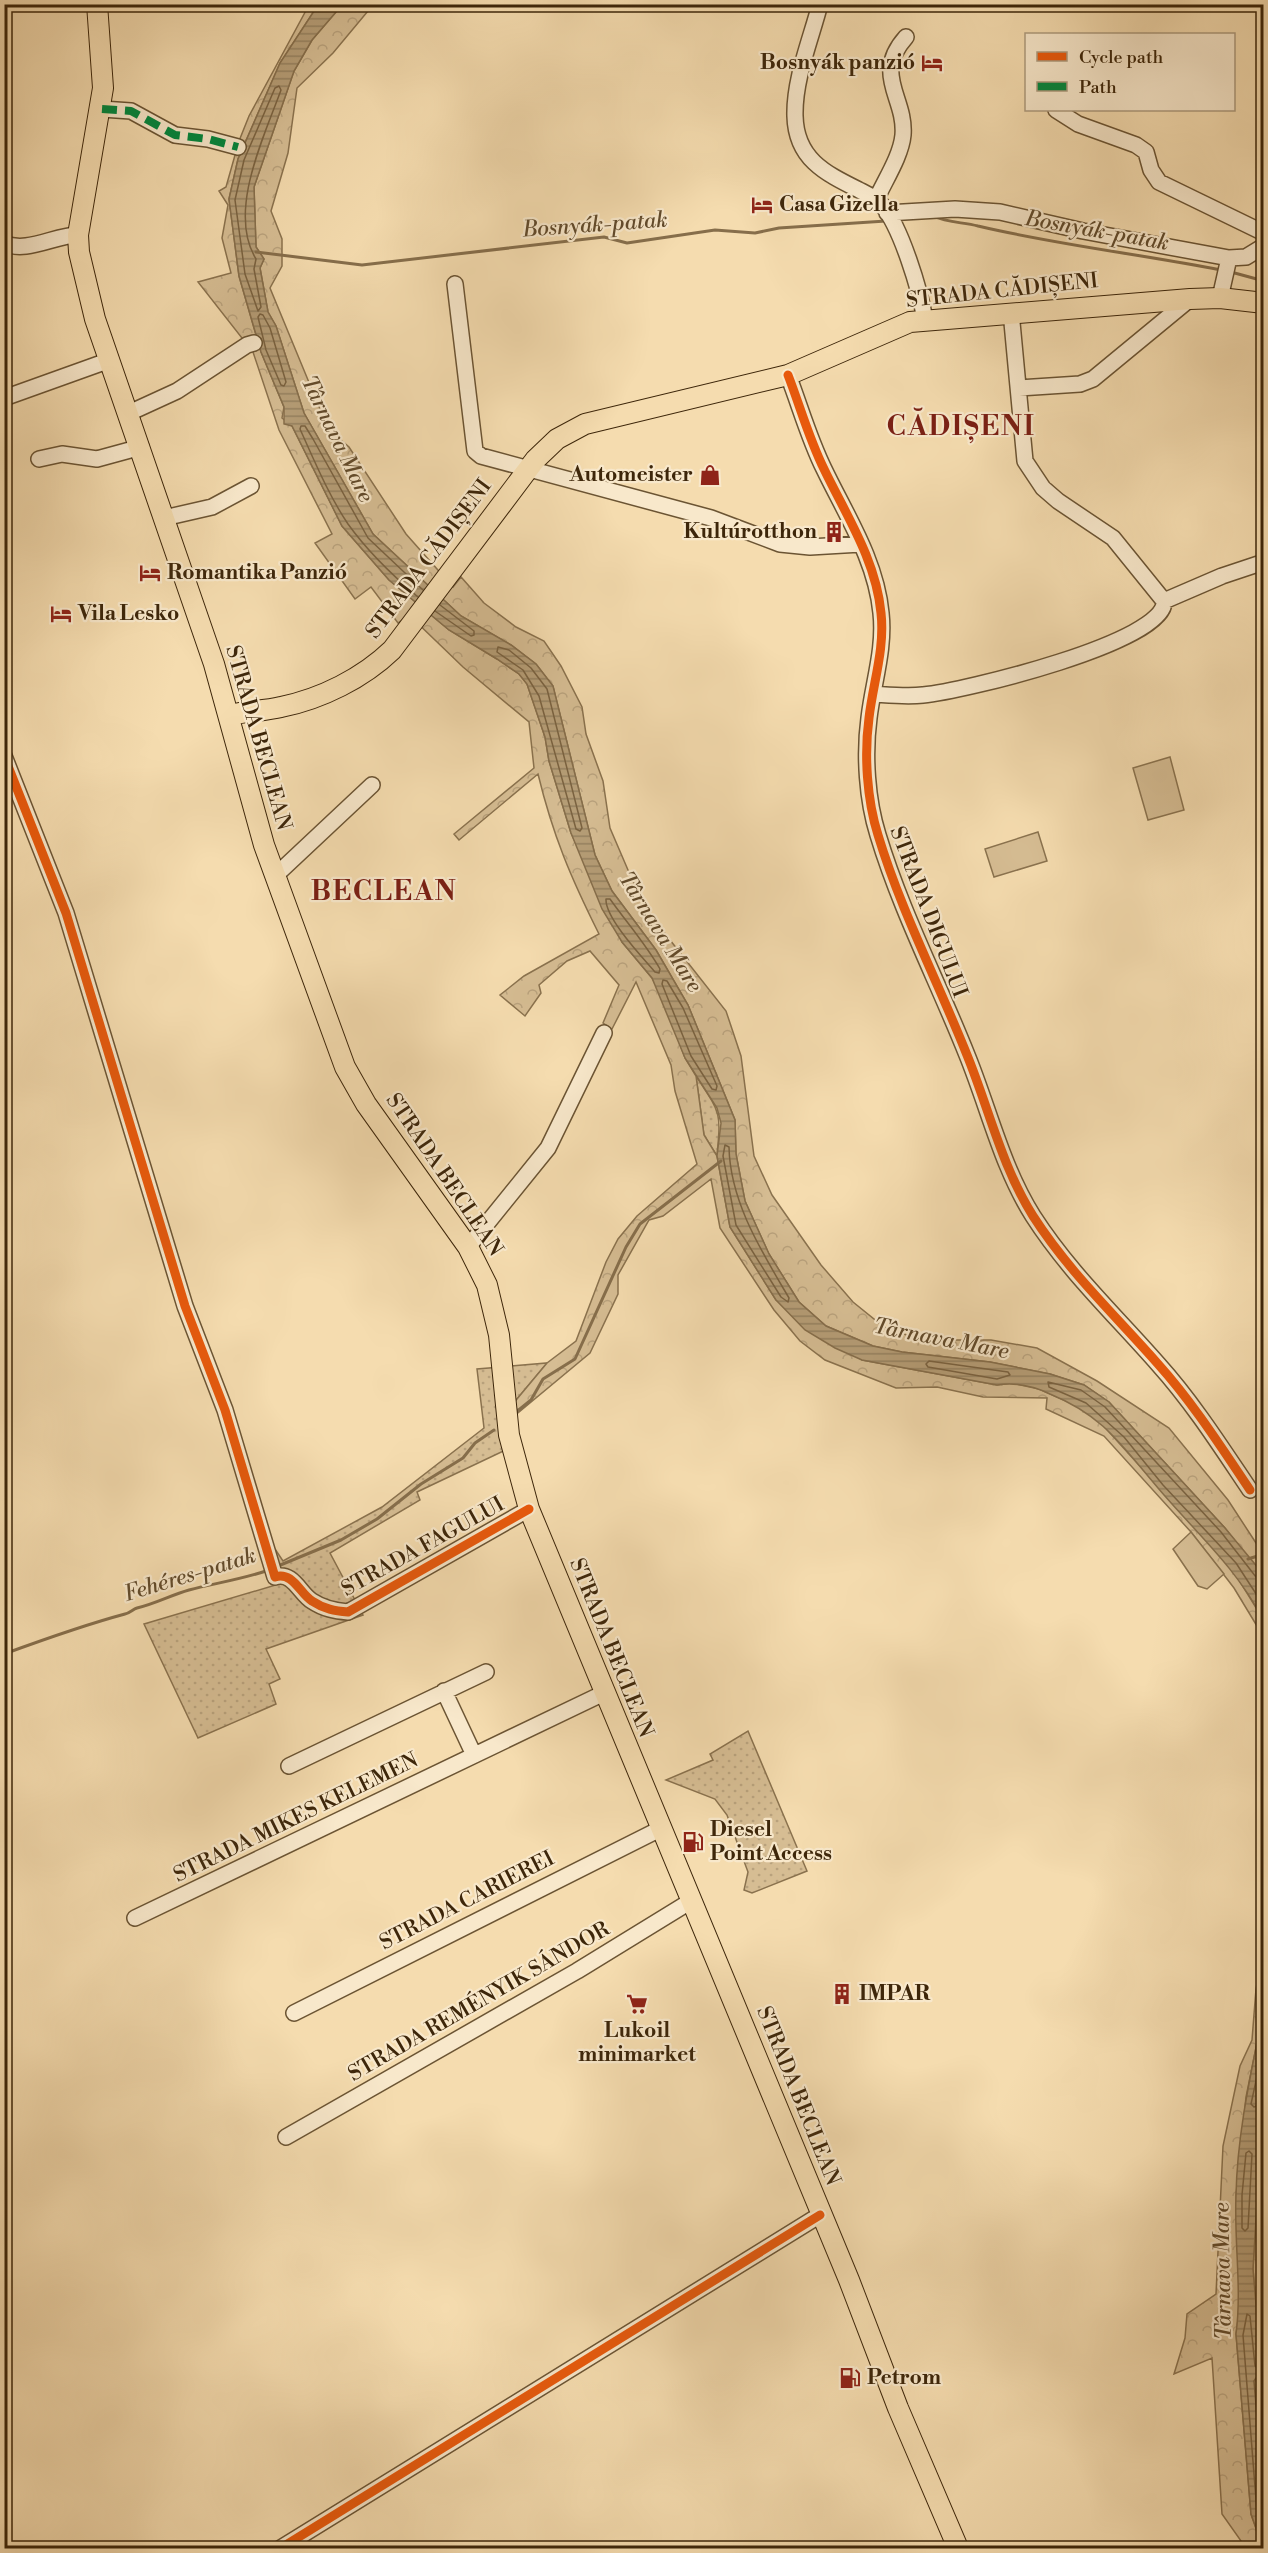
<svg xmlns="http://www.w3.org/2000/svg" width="1268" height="2553" font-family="'Libre Bodoni',serif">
	<defs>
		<pattern id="grass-dots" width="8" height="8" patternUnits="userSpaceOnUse" patternTransform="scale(1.5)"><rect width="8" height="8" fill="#d6bd93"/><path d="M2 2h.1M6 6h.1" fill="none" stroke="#b9a27d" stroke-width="1.8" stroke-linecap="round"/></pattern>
		<pattern id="forest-crowns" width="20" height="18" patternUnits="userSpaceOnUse" patternTransform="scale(1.5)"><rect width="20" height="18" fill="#d6bd93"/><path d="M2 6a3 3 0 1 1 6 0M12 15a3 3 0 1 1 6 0" fill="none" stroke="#b9a27d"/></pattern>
		<pattern id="water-rules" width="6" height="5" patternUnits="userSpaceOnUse" patternTransform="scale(1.5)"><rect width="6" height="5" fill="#b69e77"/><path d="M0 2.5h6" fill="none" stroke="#958160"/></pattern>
	</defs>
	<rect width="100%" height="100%" fill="#f5dcaf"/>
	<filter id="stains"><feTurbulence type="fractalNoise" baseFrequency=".00333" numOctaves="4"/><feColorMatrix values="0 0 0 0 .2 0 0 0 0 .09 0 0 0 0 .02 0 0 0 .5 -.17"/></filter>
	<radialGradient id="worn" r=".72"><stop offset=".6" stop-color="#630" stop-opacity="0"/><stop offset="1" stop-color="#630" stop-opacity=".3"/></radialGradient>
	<path fill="url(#grass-dots)" stroke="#8a724e" stroke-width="1.5" d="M696 1076C721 1114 721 1111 717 1156L704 1135Z
		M547 1363 512 1405 518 1444 417 1492 420 1500 330 1553 363 1615 266 1649 280 1679 269 1684 276 1704 198 1738 144 1624 279 1584 275 1549 283 1561 382 1507 484 1428 477 1369Z
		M748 1731 807 1871 752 1893 744 1890 748 1872 727 1815 715 1799 666 1780 713 1760 710 1754Z"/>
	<path fill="url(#forest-crowns)" stroke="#8a724e" stroke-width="1.5" d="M309 5H318L280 63 238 159 229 199 239 276 261 352 284 407 282 418 292 426 342 526 389 580 449 630 497 659 519 674 527 684 545 737 549 761 571 833 622 942 652 978 664 1001 685 1058 696 1076 704 1135 717 1156 730 1227 776 1300 862 1360 997 1385 1011 1383 1039 1389 1082 1408 1100 1422 1231 1567 1263 1619V1636L1234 1588 1191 1532 1104 1436 1046 1409 1047 1398 983 1397 937 1387 896 1388 825 1360 800 1341 774 1310 720 1228 711 1179 663 1216 649 1220 618 1275V1294L590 1353 513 1417 512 1405 547 1363 576 1341 606 1262 618 1239 637 1216 697 1164 675 1091 671 1065 636 982 612 1029 603 1023 619 985 590 951 567 961 539 985 541 993 525 1016 500 995 524 976 599 934C571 878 553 836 538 774L459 840 454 834 534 768 529 722 463 667 409 615 398 623 371 587 355 599 315 543 332 534 279 430 253 352 198 282 231 273 222 238 228 205 219 191 226 187 239 141 249 116Z
		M342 5H373L333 53 297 88 288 153 271 211 282 239V266L270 288 320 409 334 434 349 447 406 534 453 587 461 577 484 603 516 627 544 641 561 666 582 707 586 734 603 781 610 828 631 877 648 912 726 1011 741 1056 754 1156 772 1195 821 1265 853 1302 884 1327 921 1340H991L1037 1348 1097 1381 1169 1428 1228 1500 1256 1543 1263 1556V1578L1225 1528 1109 1402 1084 1385 1050 1374 990 1362 902 1352 873 1346 826 1326 799 1302 769 1254 745 1201 736 1154 735 1120 688 1005 656 950 612 891 595 855 553 686 536 664 511 645 461 616 373 534 304 413 276 326 268 312 260 268 264 259 256 247 254 187 294 71 312 40Z
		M1263 1952V2013L1246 2097 1236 2195 1240 2306 1236 2334 1251 2514 1263 2548H1246L1222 2514 1212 2358 1174 2374 1185 2338 1187 2314 1216 2294 1223 2146 1240 2066 1252 2040 1256 1989Z
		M1263 2085V2399L1253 2269Z"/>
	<path fill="#d6bd93" stroke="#8a724e" stroke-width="1.5" d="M1170 757 1184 810 1148 820 1133 768Z
		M1038 832 1047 861 994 877 985 849Z
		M1191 1532 1224 1574 1207 1589 1198 1586 1173 1549Z"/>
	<path fill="url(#water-rules)" stroke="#866e4b" stroke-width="1.5" d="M318 5H342L312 40 294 71 254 187 256 247 264 259 260 268 268 312 276 326 304 413 373 534 461 616 511 645 536 664 553 686 595 855 612 891 656 950 688 1005 735 1120 736 1154 745 1201 769 1254 799 1302 826 1326 873 1346 902 1352 990 1362 1050 1374 1084 1385 1109 1402 1225 1528 1259 1569 1263 1578V1619C1234 1565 1197 1534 1158 1488 1122 1446 1104 1416 1050 1394 1033 1386 1016 1382 997 1385L862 1360 835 1348 805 1330 776 1300 730 1227 717 1156 721 1123 717 1108 685 1058 652 978 622 942 602 909 571 833 549 761 545 737 527 684 519 674 497 659 449 630 389 580 342 526 292 426 284 424V407L261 352 239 276 229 199 238 159 280 63Z
		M1263 2013 1264 2085 1253 2269 1264 2399 1263 2548 1251 2514 1236 2334C1242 2288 1234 2242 1236 2196 1237 2134 1251 2073 1263 2013Z"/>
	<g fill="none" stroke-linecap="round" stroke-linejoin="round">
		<path stroke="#7a6240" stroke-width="1.5" d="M279 86 281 90C264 137 227 212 256 259L254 269 261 307 258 311 245 274 235 200 244 160 275 88Z
			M260 314 263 315 270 328 286 382 284 386 281 385 266 350 258 317Z
			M418 597C392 575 368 552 348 524 329 496 314 460 300 429L301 426H305L313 439 368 538 423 590
			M435 611 471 636 474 635V631L440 605
			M498 647 509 650 531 668 547 689 582 828 580 831 576 829 539 696 523 670 497 652Z
			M606 899H610C627 923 645 943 660 969L659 973 655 972C642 957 605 918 606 899Z
			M663 980 667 981 683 1008 717 1086 716 1090 712 1089 691 1056 662 984Z
			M725 1145 729 1147C730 1202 762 1252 789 1298L788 1302 781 1297 736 1225 723 1156Z
			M929 1361 1008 1372 1010 1375 997 1379 928 1367 926 1364Z
			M1264 1579 1256 1577 1221 1532 1105 1407 1081 1390 1048 1382 1049 1387 1086 1403 1124 1437 1163 1485 1236 1563 1264 1606
			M1264 2044 1251 2104 1254 2107 1264 2103
			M1249 2151 1252 2154 1248 2228 1245 2231 1242 2228V2195L1246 2153Z
			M1264 2371 1255 2366 1250 2316 1247 2314 1243 2335 1257 2512 1264 2532
			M1264 2379 1256 2378 1254 2381 1264 2503"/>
		<path stroke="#866e4b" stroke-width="3" d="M933 216C948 223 963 222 978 226 1058 245 1140 254 1221 270
			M256 252 362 265 604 237 627 243 715 230 755 233 779 228 886 221
			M1231 272 1264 281
			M515 1413 531 1400 543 1379 575 1359 626 1247 640 1224 721 1161
			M1248 1559 1264 1554
			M278 1566 341 1540 377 1519 421 1484 463 1458 475 1443 494 1430
			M4 1654C45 1639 84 1625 125 1614 130 1613 133 1609 137 1608 155 1604 171 1595 189 1590 216 1583 243 1579 269 1570"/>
		<defs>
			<path id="minor" d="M820 4C811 39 794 79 795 116 796 159 825 173 859 190 867 194 876 198 882 205 901 227 920 290 925 320
				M102 109 131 111 175 135 208 139 238 147
				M1056 110 1078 124 1136 145 1146 152 1151 170 1159 182 1264 233
				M876 200C885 180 901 156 903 135 906 97 872 75 906 37
				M887 213 955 209 1000 212 1083 231 1229 258 1246 257 1264 246
				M4 243C26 254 55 235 78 235
				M455 284 475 451 481 456 711 518 780 544 810 547 861 544
				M1220 298 1229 258
				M788 375C800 406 809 439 824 469 846 515 876 560 881 613 885 649 873 683 869 718 864 755 867 800 878 835 901 911 938 982 967 1055 989 1109 1002 1167 1033 1216 1069 1272 1115 1315 1158 1364 1193 1403 1221 1447 1250 1490
				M1019 388 1080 384 1093 379 1190 299
				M4 398 110 360
				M129 413 177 391 247 345 254 343
				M39 459 62 454 97 459 141 447
				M164 518 212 507 251 486
				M1164 601 1222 576 1264 562
				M873 694C889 695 907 697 923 695 960 692 1168 642 1164 601L1113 538 1058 501 1043 488 1025 461 1011 312
				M4 756 66 913 185 1306 225 1410 275 1577C293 1571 300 1594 312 1601 324 1609 335 1611 348 1612L529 1509
				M275 876 372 785
				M468 1247 548 1148 604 1033
				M444 1691 474 1755
				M289 1766 486 1672
				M135 1918 604 1693
				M294 2013 660 1829
				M286 2137 577 1971 691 1901
				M281 2548 820 2215"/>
			<path id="major" d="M97 4 103 88 78 235 79 252 95 319 214 664 264 845 345 1067 366 1104 468 1247 487 1285 499 1335 509 1435 529 1509 849 2280 898 2408 958 2548
				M230 715C247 711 264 711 281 707 321 699 363 678 392 650L535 460 557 439 585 424 788 375 910 322 1190 299 1220 298 1264 303"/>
		</defs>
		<use href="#minor" stroke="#6b5433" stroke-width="18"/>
		<use href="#major" stroke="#3d260a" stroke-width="22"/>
		<use href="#minor" stroke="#f8e8cb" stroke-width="15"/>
		<use href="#major" stroke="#f5dcaf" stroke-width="20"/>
		<path stroke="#00873e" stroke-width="8" stroke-dasharray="15 8" stroke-linecap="butt" d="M102 109 131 111 175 135 208 139 238 147"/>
		<defs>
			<path id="cycleway" d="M788 375C800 406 809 439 824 469 846 515 876 560 881 613 885 649 873 683 869 718 864 755 867 800 878 835 901 911 938 982 967 1055 989 1109 1002 1167 1033 1216 1069 1272 1115 1315 1158 1364 1193 1403 1221 1447 1250 1490
				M4 756 66 913 185 1306 225 1410 275 1577C293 1571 300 1594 312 1601 324 1609 335 1611 348 1612L529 1509
				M281 2548 820 2215"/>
		</defs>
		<use href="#cycleway" stroke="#f8e8cb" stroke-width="13"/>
		<use href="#cycleway" stroke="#e8590c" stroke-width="9"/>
	</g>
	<defs>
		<symbol id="hotel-bare" viewBox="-9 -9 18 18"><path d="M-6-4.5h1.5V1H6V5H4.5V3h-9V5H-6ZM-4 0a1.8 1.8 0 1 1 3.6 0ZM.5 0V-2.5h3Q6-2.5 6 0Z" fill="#8f2418" stroke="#f8e8cb" stroke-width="2.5" paint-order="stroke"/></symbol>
		<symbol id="shop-bare" viewBox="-9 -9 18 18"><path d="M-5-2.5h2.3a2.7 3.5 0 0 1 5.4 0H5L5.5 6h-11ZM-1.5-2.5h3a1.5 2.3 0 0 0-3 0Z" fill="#8f2418" stroke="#f8e8cb" stroke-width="2.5" paint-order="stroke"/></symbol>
		<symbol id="building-bare" viewBox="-9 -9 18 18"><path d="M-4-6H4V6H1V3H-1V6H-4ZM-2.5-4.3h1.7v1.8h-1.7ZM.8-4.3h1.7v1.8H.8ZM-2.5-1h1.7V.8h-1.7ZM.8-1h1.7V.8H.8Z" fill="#8f2418" stroke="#f8e8cb" stroke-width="2.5" paint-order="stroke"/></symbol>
		<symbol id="fuel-bare" viewBox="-9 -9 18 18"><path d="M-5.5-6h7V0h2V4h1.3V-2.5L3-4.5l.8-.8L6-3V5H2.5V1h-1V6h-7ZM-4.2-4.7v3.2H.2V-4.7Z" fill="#8f2418" stroke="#f8e8cb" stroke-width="2.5" paint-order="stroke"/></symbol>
		<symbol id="supermarket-bare" viewBox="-9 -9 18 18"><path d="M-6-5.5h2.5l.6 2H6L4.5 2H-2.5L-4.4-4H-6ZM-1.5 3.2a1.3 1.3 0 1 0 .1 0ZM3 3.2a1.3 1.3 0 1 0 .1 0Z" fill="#8f2418" stroke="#f8e8cb" stroke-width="2.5" paint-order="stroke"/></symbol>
	</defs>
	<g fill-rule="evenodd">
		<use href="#hotel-bare" x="917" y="48" width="30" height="30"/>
		<use href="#hotel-bare" x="747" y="190" width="30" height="30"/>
		<use href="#shop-bare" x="695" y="460" width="30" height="30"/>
		<use href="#building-bare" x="819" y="517" width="30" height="30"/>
		<use href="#hotel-bare" x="135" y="558" width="30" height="30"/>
		<use href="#hotel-bare" x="46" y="599" width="30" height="30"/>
		<use href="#fuel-bare" x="678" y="1827" width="30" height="30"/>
		<use href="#building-bare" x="827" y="1979" width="30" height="30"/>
		<use href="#supermarket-bare" x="622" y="1989" width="30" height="30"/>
		<use href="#fuel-bare" x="835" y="2363" width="30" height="30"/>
	</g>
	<g text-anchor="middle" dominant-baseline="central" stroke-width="4.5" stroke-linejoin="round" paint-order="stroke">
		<g font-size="21" font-weight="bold" fill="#3d260a" stroke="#f8e8cb" text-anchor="start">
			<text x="915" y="63" text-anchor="end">Bosnyák panzió</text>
			<text x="779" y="205">Casa Gizella</text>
			<text x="693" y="475" text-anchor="end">Automeister</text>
			<text x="817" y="532" text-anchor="end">Kultúrotthon</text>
			<text x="167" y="573">Romantika Panzió</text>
			<text x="78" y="614">Vila Lesko</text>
			<text x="710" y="1830">Diesel<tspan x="710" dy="24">Point Access</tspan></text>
			<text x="859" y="1994">IMPAR</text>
			<text x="637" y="2031" text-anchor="middle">Lukoil<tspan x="637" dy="24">minimarket</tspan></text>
			<text x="867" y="2378">Petrom</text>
		</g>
		<g font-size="21" fill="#3d260a" stroke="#f8e8cb">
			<text transform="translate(1002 291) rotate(-6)">STRADA CĂDIȘENI</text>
			<text transform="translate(429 559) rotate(-53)">STRADA CĂDIȘENI</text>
			<text transform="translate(258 738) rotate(74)">STRADA BECLEAN</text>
			<text transform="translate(928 912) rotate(69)">STRADA DIGULUI</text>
			<text transform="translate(444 1175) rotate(56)">STRADA BECLEAN</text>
			<text transform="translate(423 1547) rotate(-29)">STRADA FAGULUI</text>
			<text transform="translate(611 1648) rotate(68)">STRADA BECLEAN</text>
			<text transform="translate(296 1818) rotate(-26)">STRADA MIKES KELEMEN</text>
			<text transform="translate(467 1901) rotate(-27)">STRADA CARIEREI</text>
			<text transform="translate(479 2002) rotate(-30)">STRADA REMÉNYIK SÁNDOR</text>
			<text transform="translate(798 2096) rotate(68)">STRADA BECLEAN</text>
		</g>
		<g font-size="22" font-style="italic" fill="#614a2b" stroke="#f8e8cb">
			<text transform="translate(595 225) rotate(-4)">Bosnyák-patak</text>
			<text transform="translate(1097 231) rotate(10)">Bosnyák-patak</text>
			<text transform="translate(337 439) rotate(64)">Târnava Mare</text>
			<text transform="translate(660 932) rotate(58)">Târnava Mare</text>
			<text transform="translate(941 1339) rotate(11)">Târnava Mare</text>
			<text transform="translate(190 1575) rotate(-17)">Fehéres-patak</text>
			<text transform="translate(1223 2271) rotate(-91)">Târnava Mare</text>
		</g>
		<g font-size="27" font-weight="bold" letter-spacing="1.5" fill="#7a1f14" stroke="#f8e8cb">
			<text x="961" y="427">CĂDIȘENI</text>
			<text x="384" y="892">BECLEAN</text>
		</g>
	</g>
	<rect width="1268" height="2553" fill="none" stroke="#f5dcaf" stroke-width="24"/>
	<rect x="6" y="6" width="1256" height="2541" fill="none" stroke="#3d260a" stroke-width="3"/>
	<rect x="12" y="12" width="1244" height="2529" fill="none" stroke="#3d260a" stroke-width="1.5"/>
	<rect x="1025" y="33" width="210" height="78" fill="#f8e8cb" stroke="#ad9a7e" stroke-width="1.5"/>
	<rect x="1037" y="52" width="30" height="9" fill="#e8590c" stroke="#ad9a7e" stroke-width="1.5"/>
	<text x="1079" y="63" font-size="18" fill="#3d260a">Cycle path</text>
	<rect x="1037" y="82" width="30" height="9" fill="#00873e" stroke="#ad9a7e" stroke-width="1.5"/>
	<text x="1079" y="93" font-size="18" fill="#3d260a">Path</text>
	<rect width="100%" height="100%" filter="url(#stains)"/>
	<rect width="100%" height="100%" fill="url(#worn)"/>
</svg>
